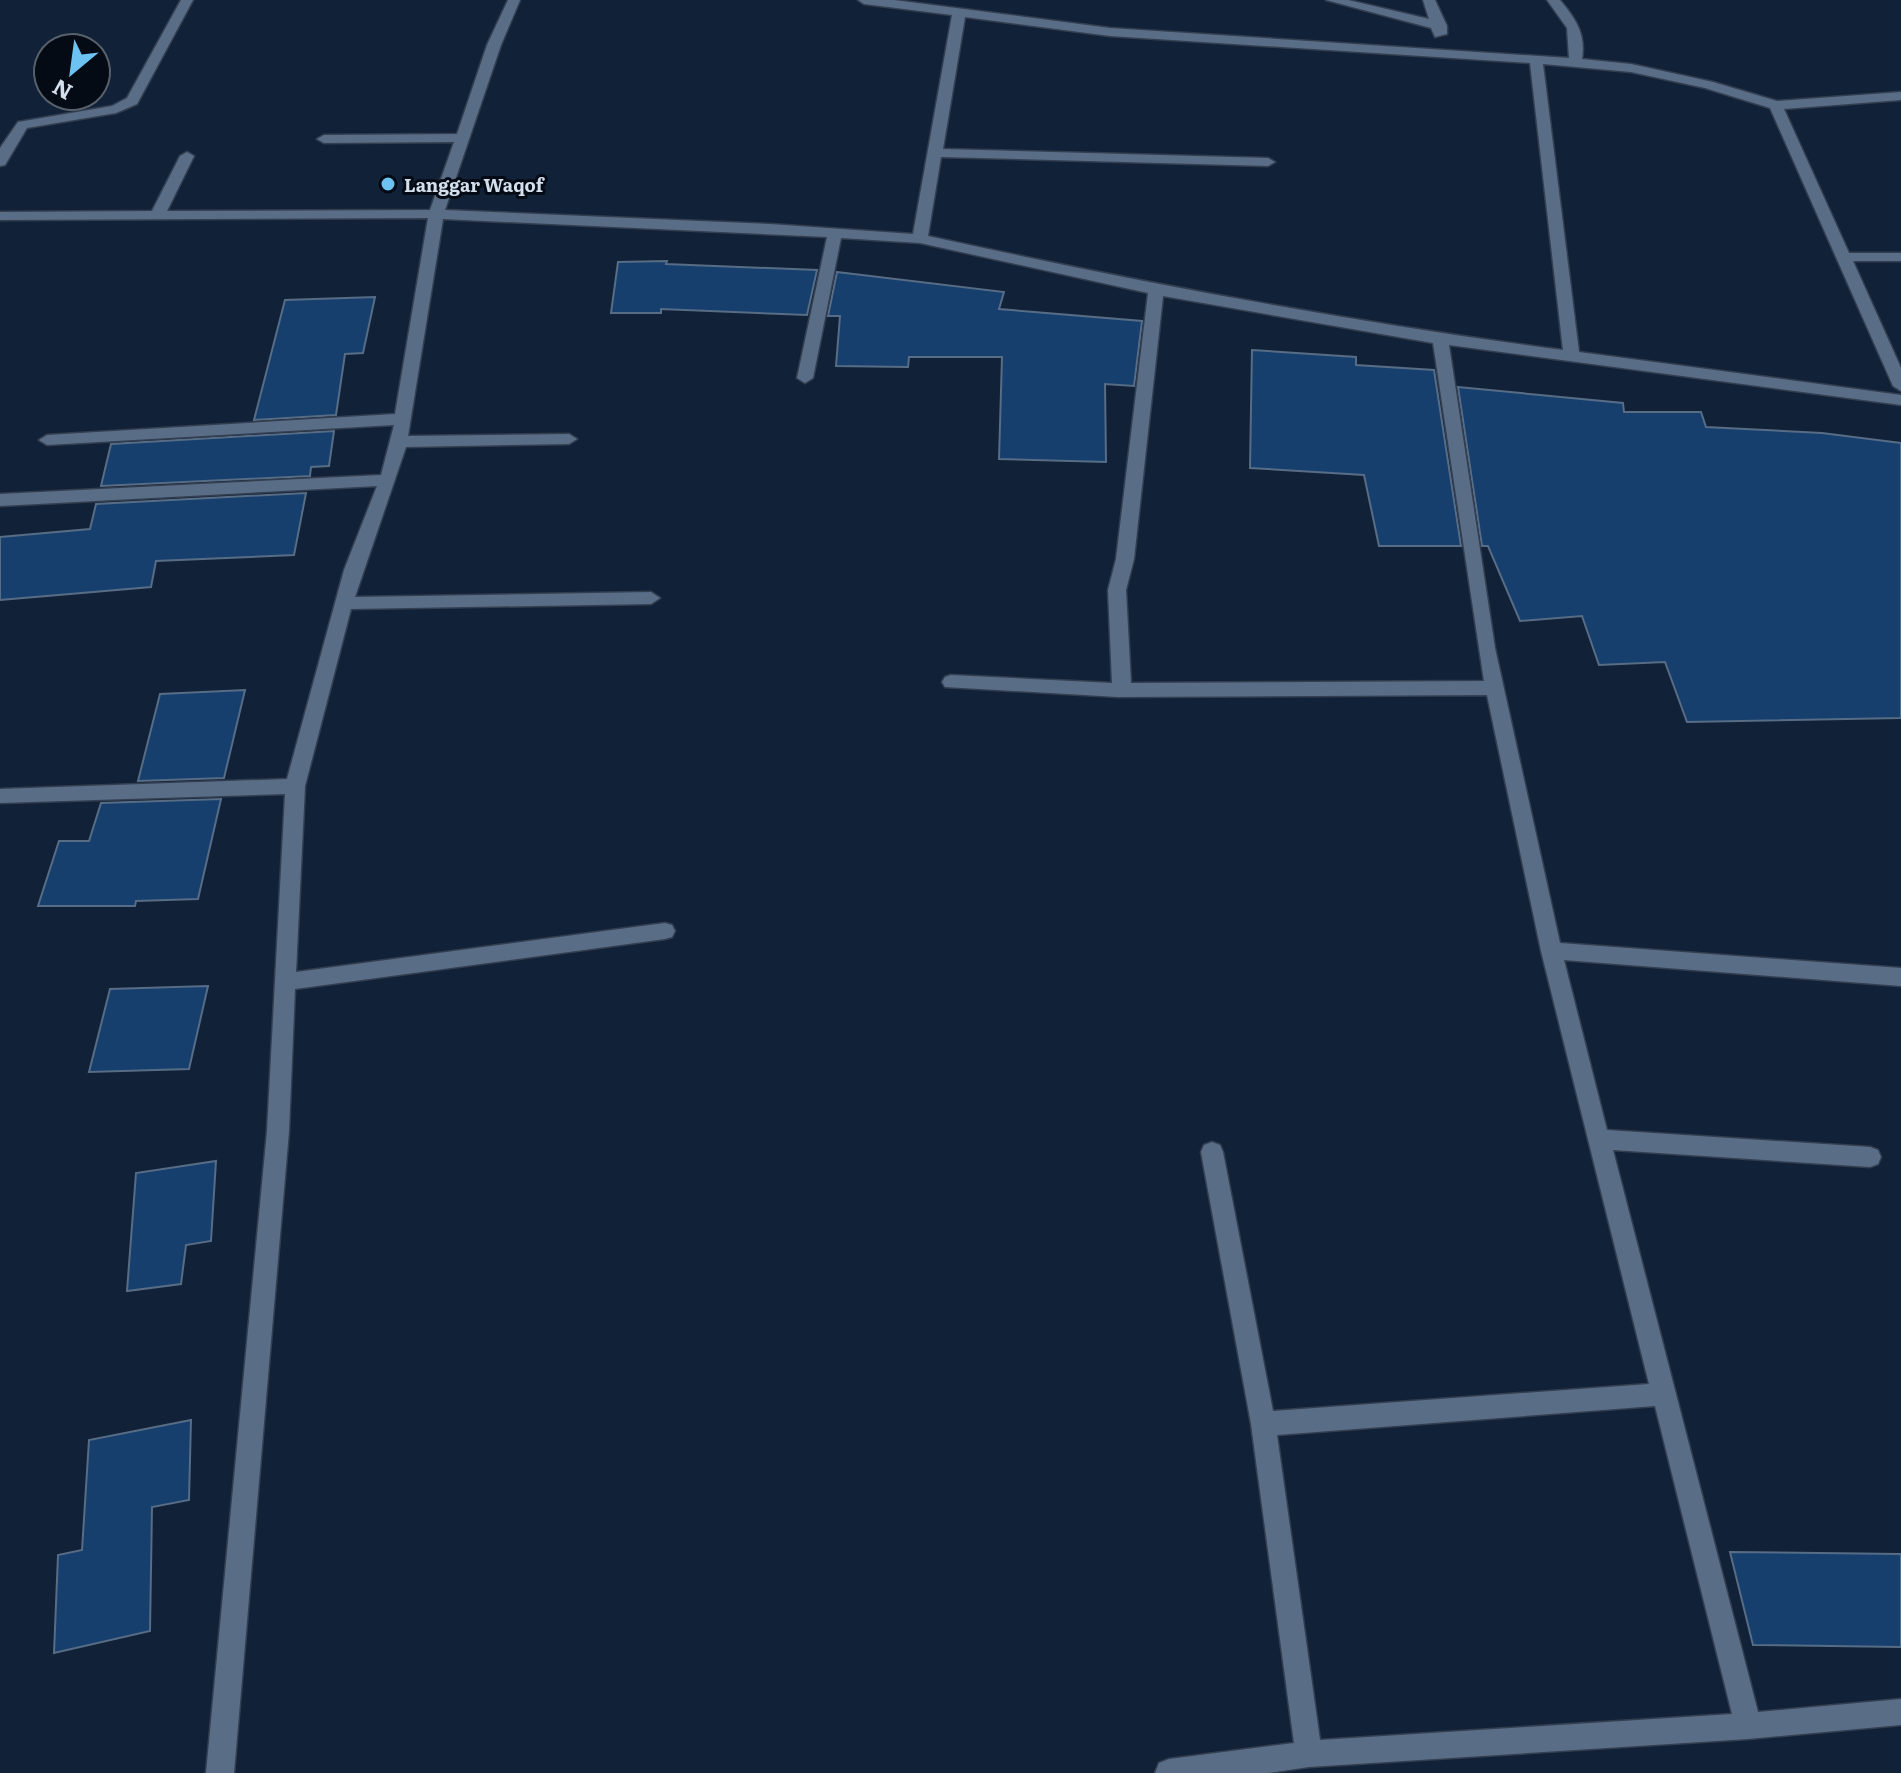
<svg xmlns="http://www.w3.org/2000/svg" width="1901" height="1773" font-family="Literata,serif">
	<rect width="100%" height="100%" fill="#112238"/>
	<path fill="#163f6e" stroke="#576c85" stroke-width="2" d="M667 261 666 264 817 270 807 315 661 309V313H611L618 262Z
		M837 272 1004 292 999 309 1142 321 1134 386 1105 384 1106 462 999 459 1002 357H909L908 367 836 366 840 316H828Z
		M375 297 363 353 345 354 336 415 254 420 285 300Z
		M1252 350 1356 357V365L1434 370 1461 546H1379L1364 475 1250 468Z
		M1458 387 1623 403 1624 412H1701L1706 427 1822 433 1901 443V718L1687 722 1665 662 1599 665 1582 616 1520 621 1488 546H1482Z
		M334 431 329 466 311 467 310 476 101 486 111 444Z
		M306 493 294 555 156 561 151 587 0 600V537L90 529 96 504Z
		M245 690 224 778 138 781 160 694Z
		M221 799 198 899 136 901 135 906H38L59 841H89L101 803Z
		M208 986 189 1069 89 1072 110 989Z
		M216 1161 211 1241 186 1245 181 1284 127 1291 136 1173Z
		M191 1420 189 1500 152 1507 150 1631 54 1653 58 1555 82 1550 89 1440Z
		M1730 1552 1901 1554V1647L1753 1645Z"/>
	<g fill="none" stroke-linecap="round" stroke-linejoin="round">
		<defs>
			<path id="minor" d="M181 0H193L137 104 116 113 27 128 5 165 0 166V148L18 122 112 106 127 98Z
				M508 0H520L501 45 445 210 770 224 913 234 952 15 864 4 858 0H894L1110 28 1569 58 1567 28 1547 0H1560C1576 19 1586 34 1582 59L1631 64 1713 82 1777 101 1901 92V100L1784 109 1849 253H1901V261H1853L1901 368V391L1893 386 1770 108 1705 88 1631 72 1543 64 1579 352 1901 395V405L1449 345 1495 648 1560 943 1901 968V986L1564 960 1607 1130 1870 1147 1878 1150 1881 1157 1878 1164 1870 1167 1613 1150 1758 1712 1901 1699V1725L1748 1739 1309 1767 1268 1773H1155L1159 1763 1169 1759 1294 1743 1251 1424 1201 1152 1204 1145 1212 1142 1220 1145 1223 1152 1273 1411 1649 1384 1541 951 1487 695 1118 697 945 687 942 682 945 677 951 675 1112 683 1108 590 1116 559 1148 293 920 243 841 238 813 378 805 383 797 378 827 237 443 219 408 436 569 434 577 439 569 444 406 447 355 597 651 592 660 598 651 604 351 609 305 786 296 972 665 923 672 925 675 931 672 937 665 939 295 989 289 1131 234 1773H206L267 1131 285 794 0 803V789L287 779 344 570 377 486 0 506V494L381 475 394 425 47 445 39 440 47 435 395 414 428 218 0 220V212L152 211 180 156 187 152 194 156 167 211 430 210 454 142 324 143 317 139 324 135 457 134 487 45ZM965 17 1110 36 1530 63 1563 350C1349 322 1138 282 928 236L941 157 1268 166 1275 162 1268 158 943 149ZM1163 296 1433 343 1484 681 1131 683 1126 590 1134 559ZM1655 1406 1732 1714 1320 1740 1277 1435Z
				M1326 0H1348L1429 19 1423 0H1435L1447 26V34L1435 37 1431 28Z"/>
		</defs>
		<use href="#minor" stroke="#333e50" stroke-width="3"/>
		<use href="#minor" fill="#596d86" fill-rule="evenodd"/>
	</g>
	<circle fill="#6cc3f2" stroke="#050b15" stroke-width="3" cx="388" cy="184" r="8"/>
	<g text-anchor="middle" dominant-baseline="central" stroke-width="6" stroke-linejoin="round" paint-order="stroke">
		<g font-size="18" font-weight="bold" fill="#d3dfed" stroke="#050b15" text-anchor="start">
			<text x="404" y="184">Langgar Waqof</text>
		</g>
	</g>
	<g transform="translate(72 72) rotate(209)"><circle r="38" fill="#050b15" stroke="#57606b" stroke-width="2"/>
	<path d="M0-6L14 30L0 20L-14 30Z" fill="#6cc3f2"/>
	<text y="-12" font-size="22" font-weight="bold" text-anchor="middle" fill="#d3dfed">N</text>
	</g>
</svg>
